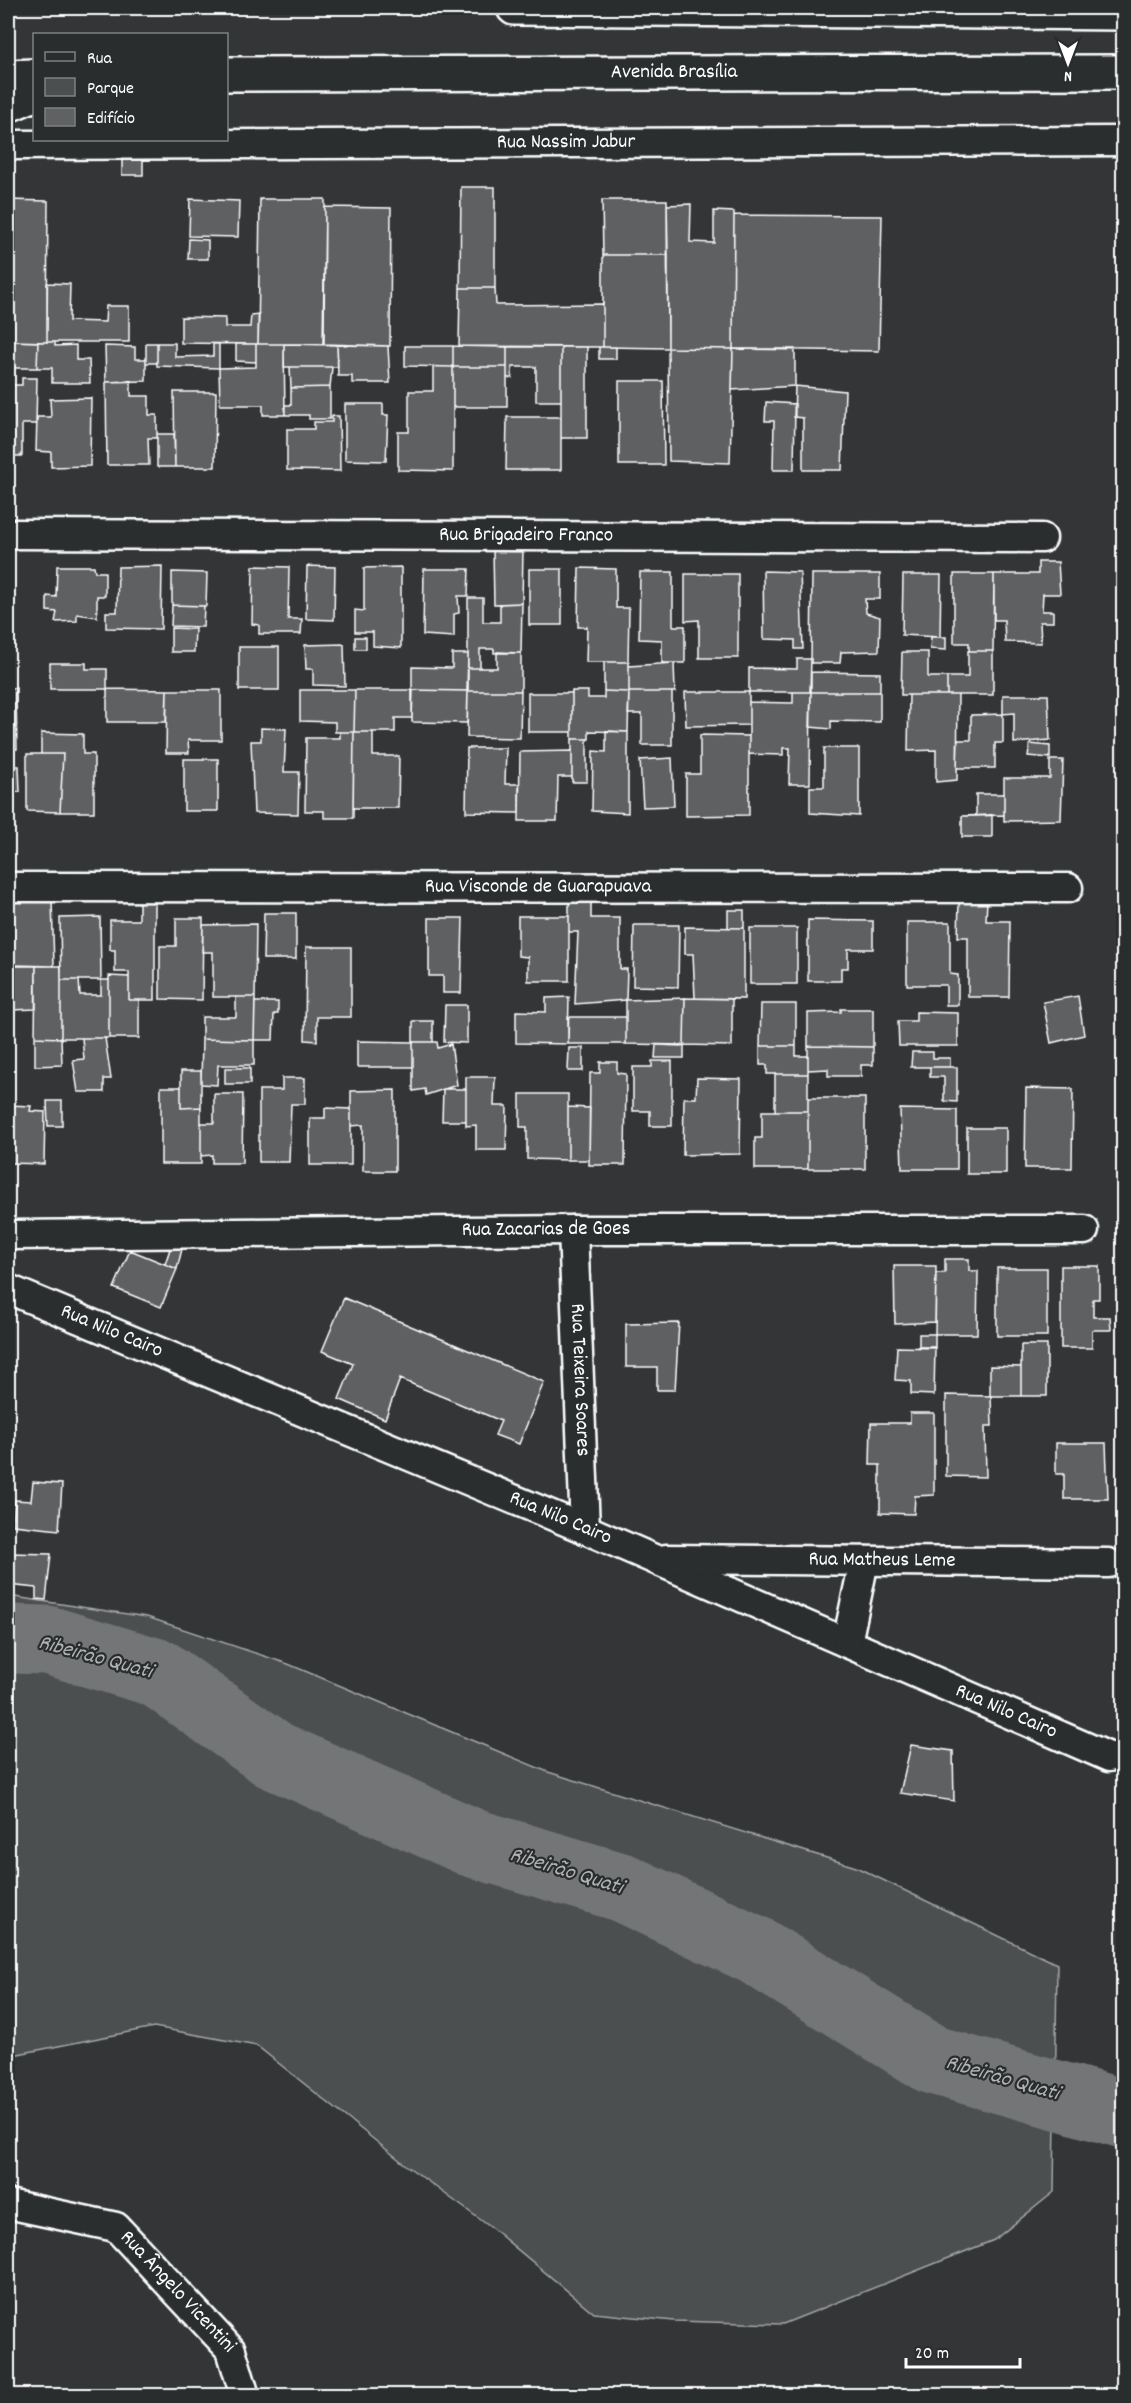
<svg xmlns="http://www.w3.org/2000/svg" width="1131" height="2403" font-family="Dekko,sans-serif">
	<rect width="100%" height="100%" fill="#333536"/>
	<filter id="ink" filterUnits="userSpaceOnUse"><feTurbulence type="fractalNoise" baseFrequency=".0167" numOctaves="2"/><feDisplacementMap in="SourceGraphic" scale="12" xChannelSelector="R" yChannelSelector="G"/><feConvolveMatrix kernelMatrix="1 2 1 2 8 2 1 2 1" color-interpolation-filters="sRGB"/></filter>
	<g filter="url(#ink)">
		<path fill="#4c4f50" stroke="#a6a7a8" stroke-width="1.5" d="M8 1596 147 1617 288 1664 548 1772 856 1867 1057 1964 1054 2192 994 2240 783 2324 674 2321 594 2313 493 2229 407 2166 257 2046 154 2027 8 2056Z"/>
		<g fill="none" stroke-linecap="round" stroke-linejoin="round">
			<path stroke="#737576" stroke-width="69" d="M8 1639 47 1640 158 1673 274 1755 473 1843 621 1887 755 1950 933 2060 1124 2114"/>
		</g>
		<path fill="#5f6162" stroke="#fff" stroke-width="1.5" d="M122 155H143V175H122Z
			M461 187H495V288H460Z
			M190 199 239 201 238 237 189 236Z
			M260 199H325L324 344H258Z
			M8 200 48 201 47 342 11 341 12 255H8Z
			M602 200H667L668 255H603Z
			M691 204 690 242 714 243V211L734 212 733 349 668 348 667 205Z
			M325 207 391 208 390 346 323 344Z
			M734 215 882 216 879 351 733 349Z
			M189 239 208 240V259H188Z
			M603 255H668V348L603 347Z
			M47 283 70 284 69 321 105 322 106 306H129V342H47Z
			M460 288H495L496 305 603 304V347L459 346Z
			M259 314 258 344 181 343V317L225 318V327H250L251 315Z
			M8 341 38 342 37 368H8Z
			M38 342H55V346L76 345V360H89L90 383H52V368H37Z
			M146 343H157V363H146Z
			M157 343H175V357L213 356V344H219V368L157 366Z
			M236 344H256V362L236 361Z
			M256 344H284L285 415H263V405H220L219 368 256 367Z
			M284 344 337 345 338 367H284Z
			M337 345 388 346 390 383H352V376H338Z
			M105 346 135 347V359H146V381L106 382Z
			M405 346H453V367L405 366Z
			M453 346 507 347V367H453Z
			M507 347H561V401H536V367H512V378H507Z
			M561 347H587V438H561Z
			M599 347H616V359H599Z
			M668 348 733 349 730 463 669 461Z
			M733 349H795V386L732 390Z
			M290 367H332L330 387 291 388Z
			M433 367H453V471L398 470V432H409V391H433Z
			M453 367H507V407H453Z
			M22 378H37L36 424H22V456H8V385H22Z
			M131 381V396H149V415H157V438H148L149 465H107L106 382Z
			M619 381H663L664 465H619Z
			M795 386 845 391 842 470H803V418L794 417Z
			M330 387V419H309V415H285V405H291V388Z
			M174 392H216L215 467H175Z
			M91 398 90 466 51 467V452L36 451 37 417H51L50 399Z
			M766 402 795 404 794 470H773L774 421H765Z
			M345 404H383V415H388L386 461 345 460Z
			M332 416H339L340 471 287 470V429H314V422H332Z
			M507 417H561V470H506Z
			M157 434H174L175 467H157Z
			M493 549H523L522 603 494 604Z
			M1038 562H1058L1060 594H1043L1042 611H1053V622H1040L1041 643 1005 642 1004 620H994V574H1038Z
			M57 566H94L95 572H105V596H97V617L77 614V621L55 622 57 612 47 611V596L56 597Z
			M162 566 161 629 106 628V612H117L118 567Z
			M253 566 289 567 288 619H302L301 634H259V625L252 624Z
			M307 566 335 567 334 620 306 619Z
			M401 567V648L373 646V632H355V610L364 611V568Z
			M579 568 616 569V608H629L628 662H586L587 627H578Z
			M424 569H469L468 596H458L459 613 454 614V637L423 635Z
			M529 569H562V625H529Z
			M763 571 800 572 803 649H795V640L764 639Z
			M172 572 207 573 206 606 172 605Z
			M640 572H673V626H685V663H662V640L639 639Z
			M685 574H738V658H699V620L685 621Z
			M812 574H880V599H865L866 613 880 617 879 651 841 652 840 663H811Z
			M954 574H994L993 651H969V643H954Z
			M903 575H941L940 637 902 635Z
			M468 598H483V622H500V604L522 603 521 653H494V649H480V668H468Z
			M172 605 204 606 203 627 171 626Z
			M171 628 195 629 194 652H171Z
			M355 637H366V649H355Z
			M931 637H946V650L930 649Z
			M344 644 345 686 313 685V669H306L305 645Z
			M239 647H279V690H239Z
			M968 651H993V695H947V677H968Z
			M497 652 521 653V691H468V668H497Z
			M902 652H928V677H947V695H901Z
			M452 654H468L467 691 412 690V667L452 668Z
			M797 659H811L810 692H749V668L797 669Z
			M604 662H629V692L604 691Z
			M50 663H86V669H107V689H50Z
			M674 663 675 692H629V666Z
			M811 672 880 673V692H811Z
			M8 688H16L17 749H8Z
			M107 689 167 690 166 722H107Z
			M167 690H221V740H188L189 753H166Z
			M300 690H355L354 732H335V722L300 721Z
			M355 690H413L412 718H395V732H354Z
			M412 690 468 691 467 723 412 722Z
			M468 691H521L520 738 467 737Z
			M572 691H588V698H604V691L629 692 628 732 589 731V739H572Z
			M629 692H672V745H642V714H628Z
			M685 692H749V725L686 726Z
			M793 692H811L810 784H789L790 748H783V755L749 754V702L793 703Z
			M811 692H880V722L831 721V729L810 727Z
			M528 693H572V732H528Z
			M909 695H958L957 780 936 782V750L908 751Z
			M1003 695H1048L1050 740 1014 743V713L1003 714Z
			M1003 714V743H995V768H957L958 740H971V715Z
			M261 728 286 729 284 772H299L298 814 254 813 251 741H261Z
			M606 731 628 732V813L592 811 593 751 606 752Z
			M340 732H354L353 818H324V811H305L306 738H340Z
			M354 732H373V756H399L398 808H353Z
			M41 733 83 734V754H94V812H60L63 754H41Z
			M700 735 749 736V815L686 816V774H700Z
			M572 739H587V782H572Z
			M1030 744 1050 746V758L1028 756Z
			M467 748H506L505 784H519V813L466 812Z
			M824 748H859V816L810 813V787H824Z
			M572 751V777H558L557 821H519L520 752Z
			M27 754H63L60 812 27 811Z
			M672 758 674 806 643 807 640 760Z
			M184 759H218V811H184Z
			M1050 760H1063L1061 820 1004 821V778H1050Z
			M8 766H19L20 792 8 791Z
			M976 794H1004V815L976 816Z
			M992 815V837H962V816Z
			M139 896H155V1000H129V972H115V950H110V920H139Z
			M569 897 591 898V918H620V969H627L626 1000 575 1004 578 932H569Z
			M11 901H52L54 966 12 965Z
			M959 901H987L986 921H1010L1009 997H968V937H958Z
			M728 910H744V928H728Z
			M264 913H296V959H263Z
			M518 916H569V981H528V957L518 956Z
			M100 917 101 980H61L60 918Z
			M176 918H203L202 1000 160 999V946H176Z
			M429 918H463L461 993H443V976H429Z
			M808 920 873 921V949H848V968H841V981H808Z
			M907 922H950V974L958 975V1005H946V985H907Z
			M256 924 255 997H213V952H202L203 925Z
			M634 925H679L678 987 633 986Z
			M685 927 744 928V999L695 998 693 954H685Z
			M750 928H797V984H750Z
			M306 947H351V1017H317V1041L305 1040Z
			M8 965H12V1037H8Z
			M12 966H36V1009L12 1010Z
			M36 966H61V1038L35 1037Z
			M109 976 129 977V1000H139V1038H109Z
			M61 980H79L80 995H101V980H109V1038H61Z
			M1078 996 1084 1035 1051 1043 1043 1002Z
			M236 997H255L254 1040 202 1039V1017H236Z
			M569 997 568 1044 516 1043V1011L546 1012V998Z
			M685 998 684 1045 626 1044V1000Z
			M685 998 732 999V1046L684 1045Z
			M255 1002H278V1014H274L273 1040H254Z
			M761 1004H796V1046H760Z
			M445 1005H467V1043L444 1042Z
			M841 1009H873V1047L808 1046V1013L841 1012Z
			M916 1012 958 1013V1046H899L898 1021H916Z
			M568 1017H626V1044H568Z
			M413 1021H433V1042H413Z
			M35 1037 61 1038 62 1065 35 1066Z
			M82 1038H105L111 1079H104V1092H78L73 1060 84 1059Z
			M202 1039 254 1040V1065H218L217 1085 201 1084Z
			M357 1041 413 1042V1067H357Z
			M413 1042H437L438 1048 451 1044 457 1085 426 1095 425 1089 413 1091Z
			M656 1045 684 1046V1058H655Z
			M760 1046H796V1056H808V1074H767V1065H760Z
			M808 1046 873 1047V1065H861V1076H828V1069L808 1070Z
			M569 1048H583V1071H568Z
			M912 1052H933V1058H950V1067H911Z
			M652 1061H672V1126H650V1111H633V1067H652Z
			M600 1062H617V1073L626 1074 625 1165H589L590 1073H600Z
			M930 1067H957V1102L944 1101V1077H930Z
			M225 1068H250V1084H225Z
			M181 1071H201V1107L181 1108Z
			M775 1074H808V1111H775Z
			M466 1077H495L494 1106H507L506 1150H476V1125L466 1126Z
			M282 1078H305V1104H291L289 1162H259V1090H282Z
			M697 1078 741 1079 740 1154 683 1155 684 1098H696Z
			M161 1087H181V1108L201 1107V1164H161Z
			M1026 1088 1073 1089 1072 1168H1025Z
			M443 1089H466V1121H442Z
			M395 1090V1171H363V1125L351 1126V1091Z
			M214 1094H243L242 1163H212V1155L201 1156V1123H214Z
			M520 1094H568V1160L527 1159V1127H520Z
			M808 1098H865V1169H808Z
			M47 1101H62V1126H48Z
			M8 1105 31 1106 30 1111 45 1112 44 1164 8 1163Z
			M568 1107 590 1108 589 1160H568Z
			M325 1108 351 1109V1165H310V1118H325Z
			M900 1109 957 1110V1169H902Z
			M762 1111H808V1169H755V1138H762Z
			M967 1128H1006V1174H967Z
			M171 1246 182 1249 177 1269 165 1264Z
			M130 1250 177 1269 161 1307 114 1288Z
			M945 1259H969V1271H978L977 1334H935L936 1273H945Z
			M894 1266H936L935 1322 895 1324Z
			M1061 1266H1099V1299H1093V1317H1110L1111 1330H1092V1348H1061Z
			M997 1268H1047V1336H997Z
			M344 1298 544 1382 519 1444 495 1435 501 1421 400 1379 385 1419 339 1399 353 1364 322 1351Z
			M679 1323 675 1390H657V1367H626V1324Z
			M919 1334H935V1347H919Z
			M1021 1345H1047V1396H1021Z
			M897 1347 935 1348 934 1395 911 1394V1381L895 1380Z
			M990 1366 1021 1367V1396H990Z
			M946 1395 991 1396 992 1426H985L986 1477 946 1476Z
			M910 1413H934V1495L915 1496 914 1514 880 1513V1465H870L871 1423H910Z
			M1056 1443H1106L1108 1499H1064V1474H1056Z
			M33 1482 62 1484 59 1530 13 1525 15 1500 31 1501Z
			M8 1553 51 1554 46 1600 36 1599V1588L8 1585Z
			M911 1745 953 1751 954 1801 900 1793Z"/>
		<g fill="none" stroke-linecap="round" stroke-linejoin="round">
			<defs>
				<g id="street">
					<path id="s1" d="M8 145 1124 141"/>
					<path id="s2" d="M8 534 1042 538"/>
					<path id="s3" d="M8 887 1068 888"/>
					<path id="s4" d="M573 1230 585 1529"/>
					<path id="s5" d="M8 1235 573 1230H1084"/>
					<path id="s6" d="M8 1289 585 1529 1109 1757"/>
					<path id="s7" d="M666 1559 1108 1563"/>
					<path d="M847 1643 864 1561"/>
					<path id="s8" d="M8 2204 116 2227 231 2350 245 2396"/>
				</g>
				<g id="highway">
					<path d="M514 8 1124 13"/>
					<path id="s9" d="M226 74 1124 72"/>
					<path d="M8 77 34 76"/>
					<path d="M8 105 34 94"/>
				</g>
			</defs>
			<use href="#street" stroke="#fff" stroke-width="33"/>
			<use href="#highway" stroke="#fff" stroke-width="38"/>
			<use href="#street" stroke="#2a2d2e" stroke-width="28"/>
			<use href="#highway" stroke="#2a2d2e" stroke-width="33"/>
		</g>
	</g>
	<g text-anchor="middle" dominant-baseline="central" stroke-width="4.5" stroke-linejoin="round" paint-order="stroke">
		<g font-size="21" fill="#fff" stroke="#2a2d2e">
			<text stroke="none"><textPath href="#s9" startOffset="448">Avenida Brasília</textPath></text>
			<text stroke="none"><textPath href="#s1" startOffset="558">Rua Nassim Jabur</textPath></text>
			<text stroke="none"><textPath href="#s2" startOffset="518">Rua Brigadeiro Franco</textPath></text>
			<text stroke="none"><textPath href="#s3" startOffset="530">Rua Visconde de Guarapuava</textPath></text>
			<text stroke="none"><textPath href="#s5" startOffset="538">Rua Zacarias de Goes</textPath></text>
			<text stroke="none"><textPath href="#s6" startOffset="112">Rua Nilo Cairo</textPath></text>
			<text stroke="none"><textPath href="#s4" startOffset="150">Rua Teixeira Soares</textPath></text>
			<text stroke="none"><textPath href="#s6" startOffset="598">Rua Nilo Cairo</textPath></text>
			<text stroke="none"><textPath href="#s7" startOffset="216">Rua Matheus Leme</textPath></text>
			<text stroke="none"><textPath href="#s6" startOffset="1084">Rua Nilo Cairo</textPath></text>
			<text stroke="none"><textPath href="#s8" startOffset="200">Rua Ângelo Vicentini</textPath></text>
		</g>
		<g font-size="22" font-style="italic" fill="#b2b3b4" stroke="#2a2d2e">
			<text transform="translate(95 1658) rotate(15)">Ribeirão Quati</text>
			<text transform="translate(566 1872) rotate(17)">Ribeirão Quati</text>
			<text transform="translate(1002 2079) rotate(16)">Ribeirão Quati</text>
		</g>
	</g>
	<rect width="1131" height="2403" fill="none" stroke="#2a2d2e" stroke-width="30"/>
	<rect x="15" y="15" width="1101" height="2373" fill="none" stroke="#fff" stroke-width="2" filter="url(#ink)"/>
	<rect x="33" y="33" width="195" height="108" fill="#2a2d2e" stroke="#7f8182" stroke-width="1.5"/>
	<rect x="45" y="52" width="30" height="9" fill="#2a2d2e" stroke="#7f8182" stroke-width="1.5"/>
	<text x="87" y="63" font-size="18" fill="#ffffff">Rua</text>
	<rect x="45" y="78" width="30" height="18" fill="#4c4f50" stroke="#7f8182" stroke-width="1.5"/>
	<text x="87" y="93" font-size="18" fill="#ffffff">Parque</text>
	<rect x="45" y="108" width="30" height="18" fill="#5f6162" stroke="#7f8182" stroke-width="1.5"/>
	<text x="87" y="123" font-size="18" fill="#ffffff">Edifício</text>
	<g transform="translate(1068 63) rotate(180)" stroke="#2a2d2e" stroke-width="4.5" paint-order="stroke">
	<path d="M0-4.5L10 22L0 15L-10 22Z" fill="#ffffff"/>
	<text y="-9" font-size="16" font-weight="bold" text-anchor="middle" fill="#ffffff">N</text>
	</g>
	<path d="M906 2358v9h114v-9" fill="none" stroke="#ffffff" stroke-width="3"/>
	<text x="915" y="2358" font-size="18" fill="#ffffff" stroke="#2a2d2e" stroke-width="4.5" paint-order="stroke">20 m</text>
</svg>
